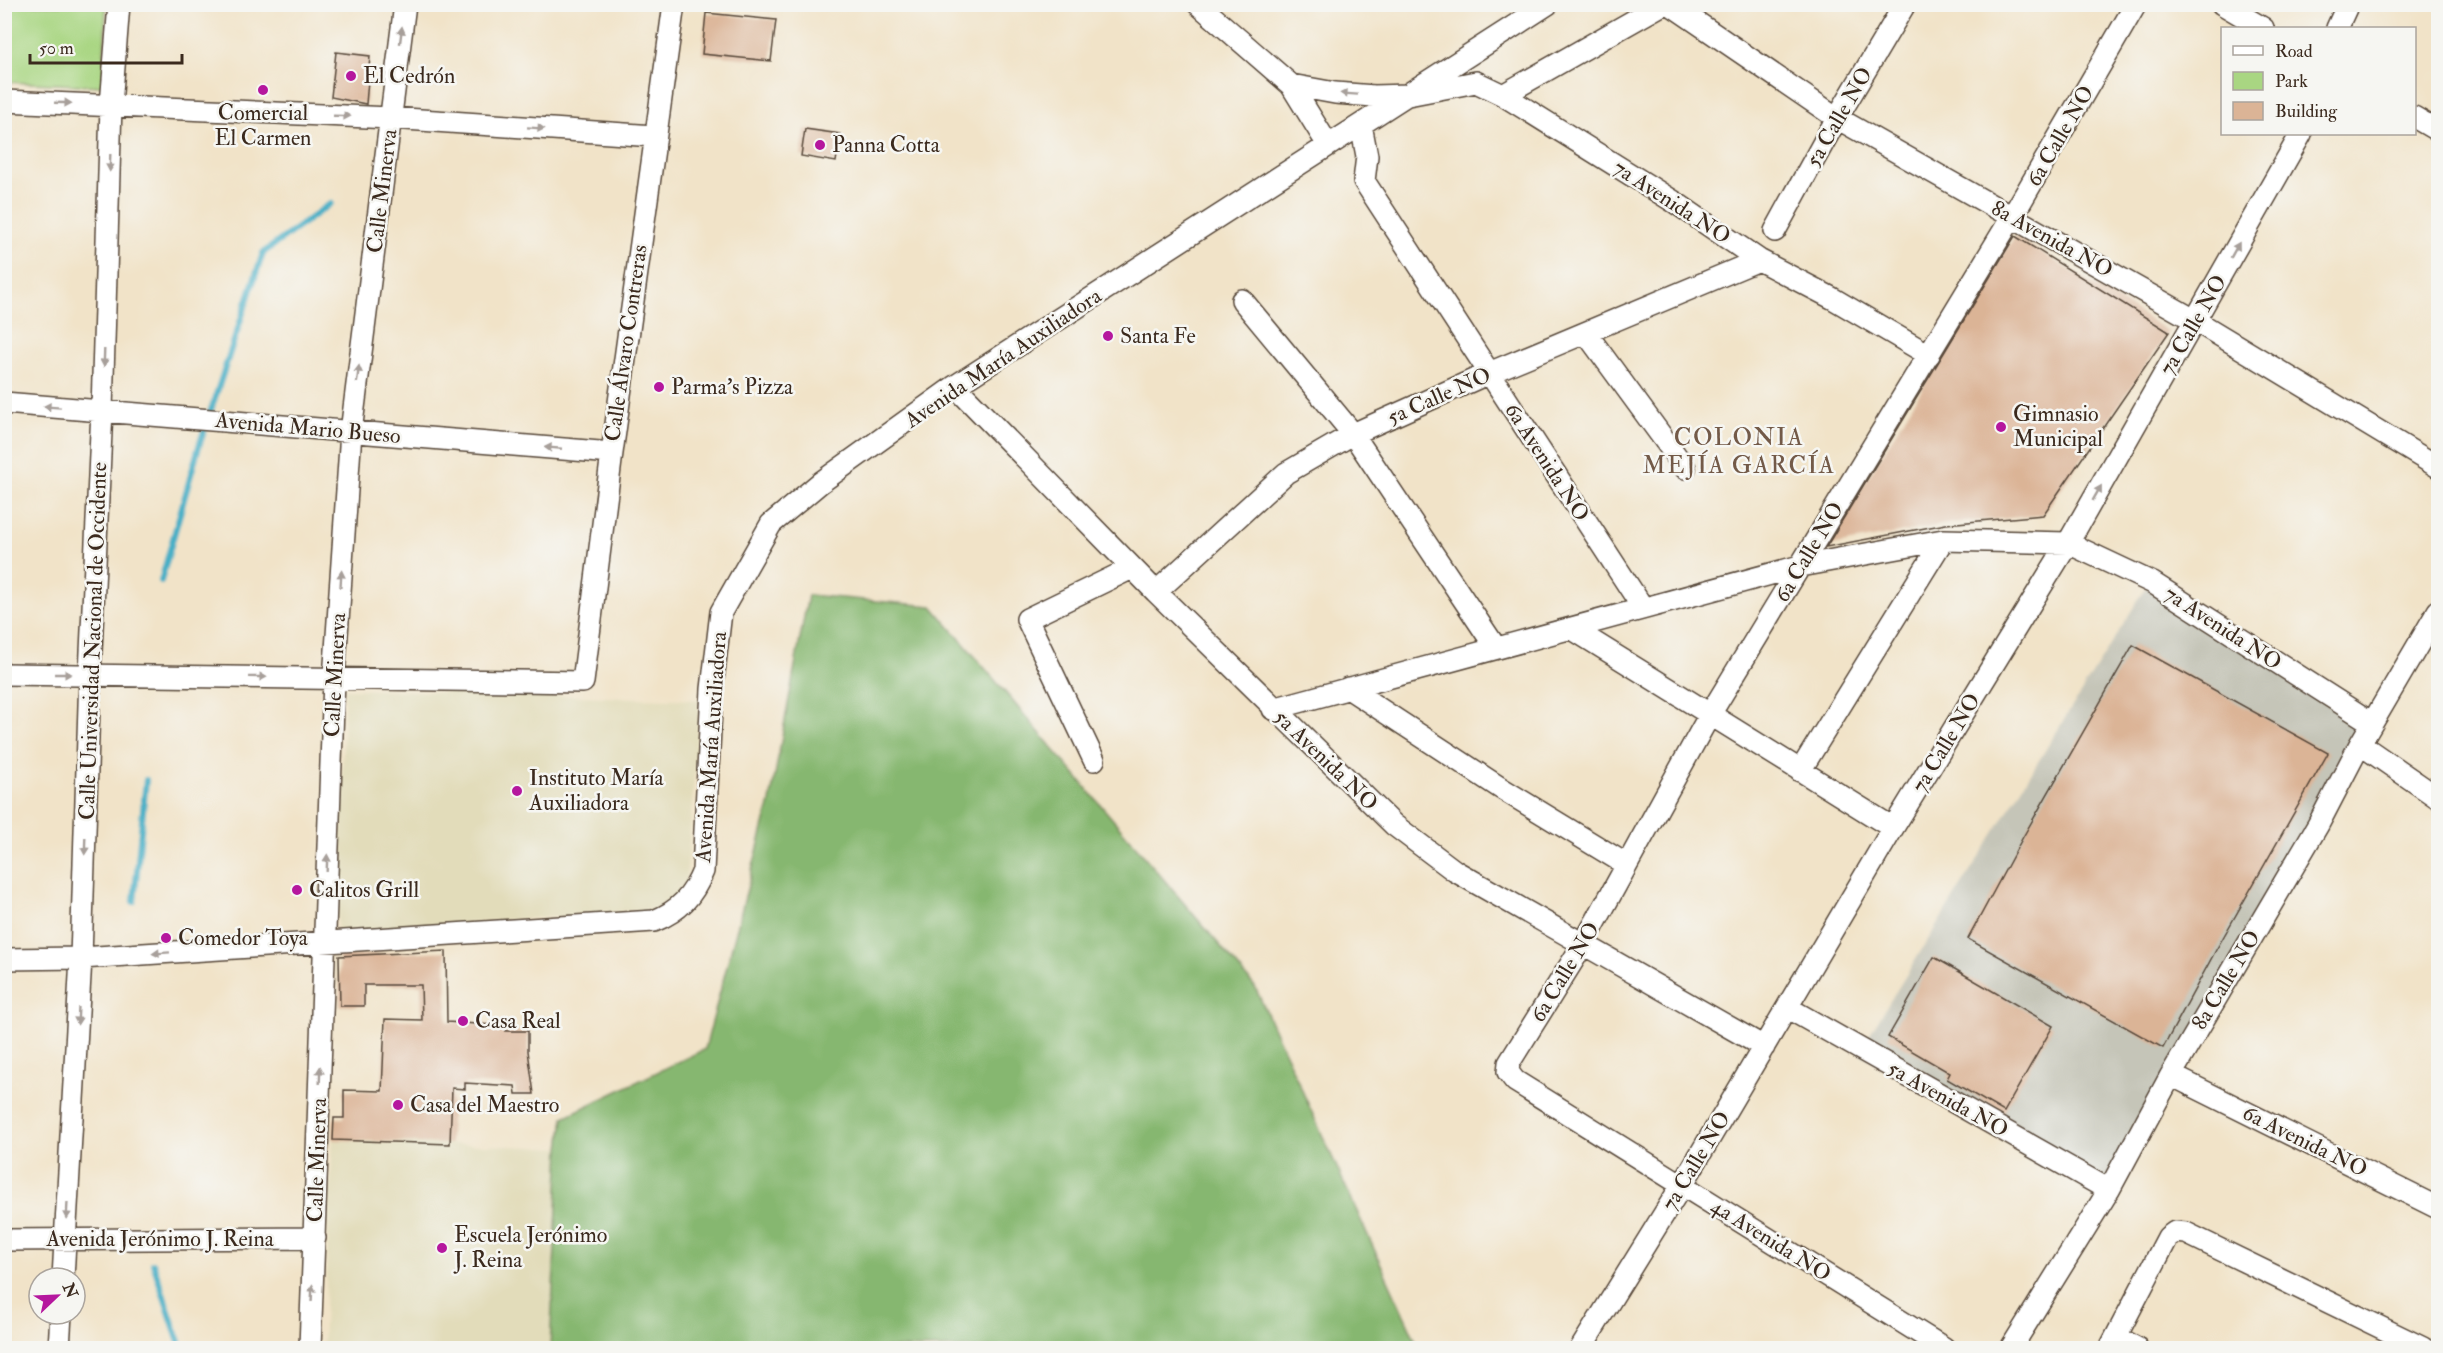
<svg xmlns="http://www.w3.org/2000/svg" width="2443" height="1353" font-family="'IM FELL Double Pica',serif">
	<rect width="100%" height="100%" fill="#f6f6f2"/>
	<filter id="ink" filterUnits="userSpaceOnUse"><feTurbulence type="fractalNoise" baseFrequency=".0167" numOctaves="2"/><feDisplacementMap in="SourceGraphic" scale="12" xChannelSelector="R" yChannelSelector="G"/><feConvolveMatrix kernelMatrix="1 2 1 2 8 2 1 2 1" color-interpolation-filters="sRGB"/></filter>
	<filter id="wash" filterUnits="userSpaceOnUse"><feTurbulence type="fractalNoise" baseFrequency=".008" numOctaves="4" result="noise"/><feDisplacementMap in="SourceGraphic" scale="24" xChannelSelector="R" yChannelSelector="G"/><feGaussianBlur stdDeviation="1.35" result="paint"/><feColorMatrix in="noise" values="0 0 0 0 0 0 0 0 0 0 0 0 0 0 0 0 0 1.4 0 .05"/><feComposite in="paint" operator="in"/></filter>
	<g filter="url(#wash)">
		<rect width="100%" height="100%" fill="#f1e3c8"/>
		<path fill="#e2dcba" d="M345 689 700 700 686 882 675 897 659 907 646 910 337 932Z
			M333 1140 560 1148 550 1348H323Z"/>
		<path fill="#c5c5b8" d="M2148 584 2367 723 2104 1190 1858 1053Z"/>
		<path fill="#a9d682" stroke="#728050" stroke-width="1.5" d="M5 5H106L103 86 5 82Z"/>
		<path fill="#86b770" stroke="#607047" stroke-width="1.5" d="M808 595 932 606 1255 987 1419 1348H550L560 1148 564 1117 705 1049 770 802Z"/>
		<g fill="none" stroke-linecap="round" stroke-linejoin="round">
			<path stroke="#47afc6" stroke-width="6" d="M161 581 199 446 263 253 331 203
				M134 902 146 780
				M153 1263 181 1348"/>
		</g>
		<g id="blocks">
			<path fill="#dbb496" d="M706 13 776 20 771 61 702 54Z
				M336 52 370 56 366 104 331 97Z
				M805 129 840 134 836 162 801 156Z
				M2015 236 2169 332 2043 515 1946 524 1826 547Z
				M2133 645 2328 753 2216 950 2163 1048 1968 939 2023 837Z
				M446 951 447 1022 507 1026 506 1031H528V1051L534 1094H516L515 1086 465 1083V1089L452 1088 450 1144 333 1140 334 1118H344V1090L382 1091 385 1019 422 1020 421 985H364V1006H340L339 956Z
				M1934 957 2053 1026 2004 1112 1947 1079 1950 1073 1888 1037Z"/>
		</g>
	</g>
	<g filter="url(#ink)">
		<use href="#blocks" fill-opacity="0" stroke="#564638" stroke-width="1.5"/>
		<g fill="none" stroke-linecap="round" stroke-linejoin="round">
			<defs>
				<path id="minor" d="M1198 4 1291 85 1328 145
					M1670 4 1837 118 2196 321 2438 467
					M2222 4 2263 28
					M2337 28 2348 4
					M1291 85 1335 93 1374 96 1408 95 1476 82 1503 95 1676 203 1759 260 1832 298 1929 355
					M1503 95 1663 4
					M4 101 391 118 654 136
					M2414 117 2438 131
					M1361 125 1367 156 1364 181 1643 608
					M1775 231 1837 118 1905 4
					M1242 300 1353 434 1496 648
					M1586 333 1685 468
					M955 386 1156 592 1394 825 1455 871 1764 1047
					M4 403 612 453
					M1156 592 1286 473 1353 434 1489 373 1759 260
					M1571 628 1893 828
					M4 674 583 682 612 453 674 4
					M1348 688 1499 787 1627 865
					M1273 709 1800 566 1943 540 2068 543 2153 583 2372 723
					M2360 744 2438 798
					M1094 760 1027 619 1132 568
					M1800 771 1943 540
					M4 959 81 958 654 921C679 911 693 896 703 871L712 689 721 612 771 524 820 483 955 386 1548 4
					M1788 1008 2109 1190
					M2171 1075 2438 1208
					M4 1240 315 1238
					M63 1278 81 958 90 674 102 410 111 105 119 4
					M2116 1337 2137 1348
					M59 1348 61 1314
					M310 1348 334 679 351 432 405 4
					M1581 1348 1682 1185 1893 828 2068 543 2301 134
					M1944 1348 1515 1081 1508 1072 1509 1063 1584 943 1709 716 2012 217 2136 4
					M2011 1348 2109 1190 2171 1075 2318 825 2360 744 2438 611
					M2110 1348 2168 1237 2175 1232 2186 1233 2423 1348"/>
			</defs>
			<use href="#minor" stroke="#564638" stroke-width="24"/>
			<use href="#minor" stroke="#fff" stroke-width="21"/>
		</g>
		<defs><path id="oneway-solid" d="M-6-.8H1V-3.2L6.5 0L1 3.2V.8H-6Z" transform="scale(1.5)"/></defs>
		<g fill="#a79f9a">
			<use href="#oneway-solid" transform="translate(401 35) rotate(-83)"/>
			<use href="#oneway-solid" transform="translate(1349 94) rotate(-176)"/>
			<use href="#oneway-solid" transform="translate(63 103) rotate(2)"/>
			<use href="#oneway-solid" transform="translate(342 116) rotate(2)"/>
			<use href="#oneway-solid" transform="translate(536 128) rotate(4)"/>
			<use href="#oneway-solid" transform="translate(110 163) rotate(92)"/>
			<use href="#oneway-solid" transform="translate(2235 250) rotate(-61)"/>
			<use href="#oneway-solid" transform="translate(104 358) rotate(92)"/>
			<use href="#oneway-solid" transform="translate(358 374) rotate(-83)"/>
			<use href="#oneway-solid" transform="translate(52 407) rotate(-176)"/>
			<use href="#oneway-solid" transform="translate(553 448) rotate(-175)"/>
			<use href="#oneway-solid" transform="translate(2097 493) rotate(-60)"/>
			<use href="#oneway-solid" transform="translate(341 579) rotate(-86)"/>
			<use href="#oneway-solid" transform="translate(63 674)"/>
			<use href="#oneway-solid" transform="translate(258 677) rotate(1)"/>
			<use href="#oneway-solid" transform="translate(85 846) rotate(92)"/>
			<use href="#oneway-solid" transform="translate(327 863) rotate(-88)"/>
			<use href="#oneway-solid" transform="translate(161 953) rotate(176)"/>
			<use href="#oneway-solid" transform="translate(78 1016) rotate(93)"/>
			<use href="#oneway-solid" transform="translate(320 1075) rotate(-88)"/>
			<use href="#oneway-solid" transform="translate(67 1211) rotate(93)"/>
			<use href="#oneway-solid" transform="translate(312 1293) rotate(-87)"/>
		</g>
	</g>
	<g fill="#b5179e" stroke="#f6f6f2" stroke-width="2">
		<circle cx="351" cy="76" r="6"/>
		<circle cx="263" cy="90" r="6"/>
		<circle cx="820" cy="145" r="6"/>
		<circle cx="1108" cy="336" r="6"/>
		<circle cx="659" cy="387" r="6"/>
		<circle cx="2001" cy="427" r="6"/>
		<circle cx="517" cy="791" r="6"/>
		<circle cx="297" cy="890" r="6"/>
		<circle cx="166" cy="938" r="6"/>
		<circle cx="463" cy="1021" r="6"/>
		<circle cx="398" cy="1105" r="6"/>
		<circle cx="442" cy="1248" r="6"/>
	</g>
	<g text-anchor="middle" dominant-baseline="central" stroke-width="5" stroke-linejoin="round" paint-order="stroke">
		<g font-size="22" fill="#3b2a1e" stroke="#f6f6f2" text-anchor="start">
			<text x="363" y="76">El Cedrón</text>
			<text x="263" y="113" text-anchor="middle">Comercial<tspan x="263" dy="25">El Carmen</tspan></text>
			<text x="832" y="145">Panna Cotta</text>
			<text x="1120" y="336">Santa Fe</text>
			<text x="671" y="387">Parma's Pizza</text>
			<text x="2013" y="414">Gimnasio<tspan x="2013" dy="25">Municipal</tspan></text>
			<text x="529" y="778">Instituto María<tspan x="529" dy="25">Auxiliadora</tspan></text>
			<text x="309" y="890">Calitos Grill</text>
			<text x="178" y="938">Comedor Toya</text>
			<text x="475" y="1021">Casa Real</text>
			<text x="410" y="1105">Casa del Maestro</text>
			<text x="454" y="1235">Escuela Jerónimo<tspan x="454" dy="25">J. Reina</tspan></text>
		</g>
		<g font-size="22" fill="#3b2a1e" stroke="#f6f6f2">
			<text transform="translate(1839 117) rotate(-60)">5a Calle NO</text>
			<text transform="translate(2060 136) rotate(-60)">6a Calle NO</text>
			<text transform="translate(382 191) rotate(-83)">Calle Minerva</text>
			<text transform="translate(1672 202) rotate(33)">7a Avenida NO</text>
			<text transform="translate(2052 239) rotate(29)">8a Avenida NO</text>
			<text transform="translate(2193 325) rotate(-60)">7a Calle NO</text>
			<text transform="translate(626 343) rotate(-82)">Calle Álvaro Contreras</text>
			<text transform="translate(1003 358) rotate(-34)">Avenida María Auxiliadora</text>
			<text transform="translate(1439 396) rotate(-24)">5a Calle NO</text>
			<text transform="translate(308 428) rotate(5)">Avenida Mario Bueso</text>
			<text transform="translate(1547 462) rotate(57)">6a Avenida NO</text>
			<text transform="translate(1809 552) rotate(-59)">6a Calle NO</text>
			<text transform="translate(2223 628) rotate(33)">7a Avenida NO</text>
			<text transform="translate(93 641) rotate(-88)">Calle Universidad Nacional de Occidente</text>
			<text transform="translate(335 675) rotate(-87)">Calle Minerva</text>
			<text transform="translate(1946 743) rotate(-59)">7a Calle NO</text>
			<text transform="translate(711 747) rotate(-86)">Avenida María Auxiliadora</text>
			<text transform="translate(1326 760) rotate(44)">5a Avenida NO</text>
			<text transform="translate(1565 972) rotate(-59)">6a Calle NO</text>
			<text transform="translate(2226 980) rotate(-59)">8a Calle NO</text>
			<text transform="translate(1948 1099) rotate(29)">5a Avenida NO</text>
			<text transform="translate(2305 1141) rotate(26)">6a Avenida NO</text>
			<text transform="translate(317 1160) rotate(-88)">Calle Minerva</text>
			<text transform="translate(1696 1161) rotate(-59)">7a Calle NO</text>
			<text x="160" y="1239">Avenida Jerónimo J. Reina</text>
			<text transform="translate(1771 1240) rotate(32)">4a Avenida NO</text>
		</g>
		<g font-size="24" letter-spacing="1.5" fill="#735a48" stroke="#f6f6f2">
			<text x="1739" y="437">COLONIA<tspan x="1739" dy="28">MEJÍA GARCÍA</tspan></text>
		</g>
	</g>
	<rect width="2443" height="1353" fill="none" stroke="#f6f6f2" stroke-width="24"/>
	<rect x="2221" y="27" width="195" height="108" fill="#f6f6f2" stroke="#aba49d" stroke-width="1.5"/>
	<rect x="2233" y="46" width="30" height="9" fill="#ffffff" stroke="#aba49d" stroke-width="1.5"/>
	<text x="2275" y="57" font-size="18" fill="#3b2a1e">Road</text>
	<rect x="2233" y="72" width="30" height="18" fill="#a9d682" stroke="#aba49d" stroke-width="1.5"/>
	<text x="2275" y="87" font-size="18" fill="#3b2a1e">Park</text>
	<rect x="2233" y="102" width="30" height="18" fill="#dbb496" stroke="#aba49d" stroke-width="1.5"/>
	<text x="2275" y="117" font-size="18" fill="#3b2a1e">Building</text>
	<g transform="translate(57 1296) rotate(67)"><circle r="28" fill="#f6f6f2" stroke="#aba49d" stroke-width="1.5"/>
	<path d="M0-4.5L10 22L0 15L-10 22Z" fill="#b5179e"/>
	<text y="-9" font-size="16" font-weight="bold" text-anchor="middle" fill="#3b2a1e">N</text>
	</g>
	<path d="M30 54v9h152v-9" fill="none" stroke="#3b2a1e" stroke-width="3"/>
	<text x="39" y="54" font-size="18" fill="#3b2a1e" stroke="#f6f6f2" stroke-width="4.5" paint-order="stroke">50 m</text>
</svg>
